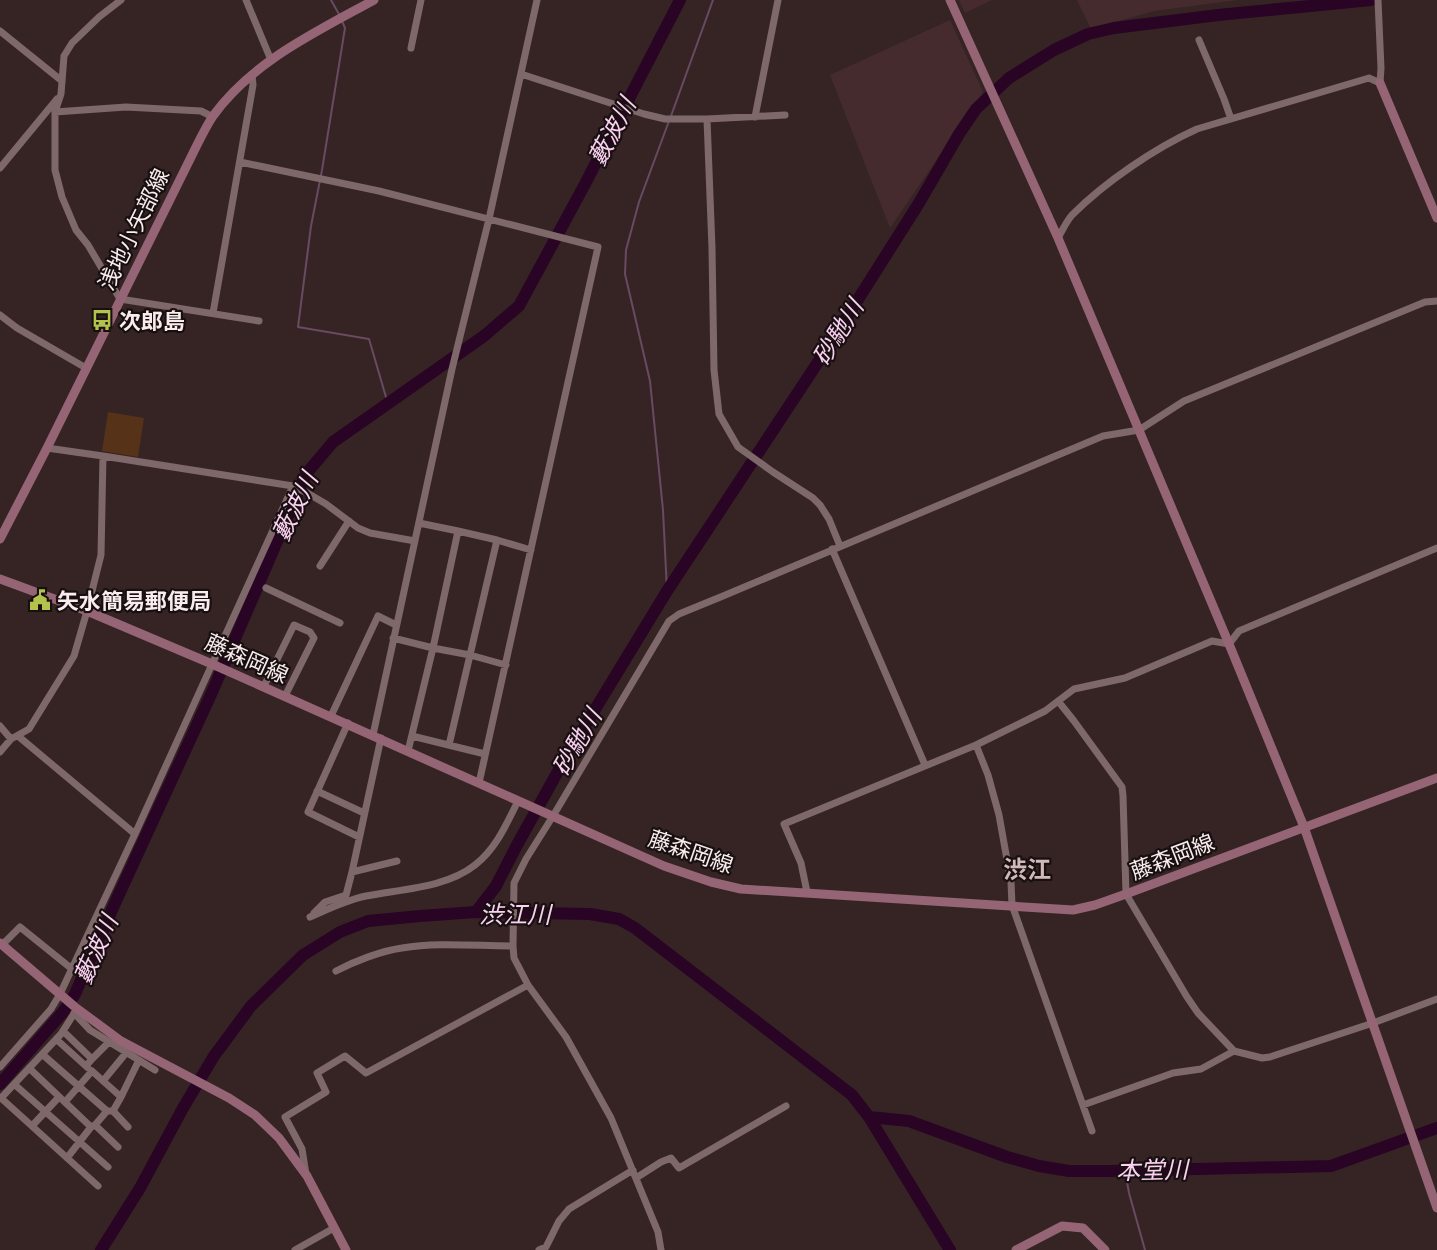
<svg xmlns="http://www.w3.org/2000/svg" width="1437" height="1250" font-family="Commissioner,'Noto Sans JP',sans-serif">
	<rect width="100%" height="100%" fill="#362425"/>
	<path fill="#452b2e" d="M959 0H992L965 13Z
		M1077 0H1237L1154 11 1091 29Z
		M950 20 983 92 890 228 830 75Z"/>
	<path fill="#553218" d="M108 412 144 418 138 457 102 451Z"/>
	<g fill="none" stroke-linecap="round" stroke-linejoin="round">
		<path stroke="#684a61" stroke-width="2" d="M331 0 340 16
			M342 21 345 28 322 170 311 226 298 327 369 339 388 404
			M671 116 713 0
			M667 591 663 510 650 381 625 274 626 250 639 202 669 121
			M1125 1171 1129 1193 1145 1250"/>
		<path stroke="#290425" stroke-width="12" d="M476 912 496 886 517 845 566 757 667 591 826 350 919 203 959 134 976 109 1009 78 1054 50 1088 34 1114 28 1218 15 1371 0
			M0 1084 63 1012 75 994 115 903 213 690 306 474 333 442 484 336 519 306 585 184 680 0
			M869 1117 909 1121 1007 1157 1039 1166 1069 1171H1110L1331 1166 1437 1128
			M101 1250 140 1188 183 1108 214 1056 251 1006 303 955 340 932 368 921 420 916 476 912 590 914 619 919 635 928 852 1095 869 1117 950 1250"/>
		<path stroke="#7e686a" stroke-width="7" d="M121 0 99 17 72 43 64 56 61 94 55 112V170L62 197 76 230 88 245 120 299 259 321
			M246 0 271 60
			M0 31 62 81
			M1199 40 1224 99 1231 119
			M411 48 421 0
			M521 74 644 114 665 119H707L785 115
			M55 112 126 107 201 111 213 117
			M755 117 778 0
			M707 119 712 248 714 370 719 414 738 447 773 472 813 498 820 505 829 519 840 546
			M240 162 379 191 598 247 479 783
			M0 168 57 99
			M1058 238C1062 231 1066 222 1072 215 1105 182 1155 148 1197 129L1369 78 1380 83 1381 68 1378 0
			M213 313 253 85 252 74
			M0 315 17 328 86 368
			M47 448 103 456 293 486 309 494 326 504 358 528 370 533 415 541
			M419 523 458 531 433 648 470 655 449 745
			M458 531 497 540 470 655 506 665
			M497 540 531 550
			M832 549 925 765
			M320 566 349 521
			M266 588 340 623
			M393 638 433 648 408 751
			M264 686 294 625 310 632 314 638 285 696
			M1058 701 1074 721 1122 787 1123 796 1126 894 1187 997 1198 1013 1234 1051 1262 1058 1270 1057 1373 1023 1437 999
			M331 716 378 616 396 625
			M348 723 308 812 359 837
			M0 726 11 739
			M373 735 452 369 489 219 537 0
			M18 736 135 834
			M412 736 485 754
			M976 745 988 775 999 815 1011 882 1012 905 1092 1131
			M0 752 11 739 29 729 74 656 87 611 101 555 103 456
			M317 791 364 813
			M352 872 397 861
			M807 892 801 863 784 824 976 745 1045 711 1074 689 1125 678 1212 641 1229 644 1239 631 1437 548
			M314 913 325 902 346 895 352 872 381 738
			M310 917C328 909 346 900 366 896 401 889 446 888 475 865 496 849 507 823 518 801
			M2 945 20 927 72 969
			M336 971C355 961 381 951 402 948 438 942 476 946 513 946
			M77 1009 61 1034 1 1098 98 1186
			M74 1013 90 1030 155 1070
			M63 1031 92 1059 86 1066
			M56 1039 88 1068
			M42 1054 107 1111
			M92 1059 109 1042
			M0 1067 51 1009 60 994 135 834 293 486
			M29 1068 91 1127 67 1158
			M103 1081 126 1053
			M14 1084 108 1167
			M121 1097 139 1060
			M65 1102 92 1071 121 1097 113 1111
			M1083 1105 1173 1073 1201 1069 1234 1051
			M95 1125 107 1111H113L128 1127
			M32 1126 59 1097
			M91 1127 95 1125 118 1147
			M306 1174 302 1149 285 1117 326 1092 317 1073 345 1056 366 1073 528 985
			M636 1178 661 1162 671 1158 679 1168 786 1106
			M295 1250 334 1228
			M539 1250 546 1247 559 1221 569 1209 633 1170
			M661 1250 658 1232 611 1118 566 1037 528 985 514 958 513 946 514 883 526 859 553 816 669 621 679 614 723 596 1103 436 1139 430 1184 401 1425 302 1437 301"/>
		<path stroke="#956576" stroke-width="9" d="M950 0 1058 238 1229 644 1304 827 1437 1208
			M1380 83 1437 218
			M0 539 47 448 197 145C202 135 207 125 213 116 253 61 316 32 374 0
			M0 579 87 611 212 664 664 866 711 882 741 889 1073 910 1095 905 1126 894 1437 778
			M0 943 75 1007 121 1041 229 1098 255 1115 279 1138 307 1176 346 1250
			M1016 1250 1062 1226 1083 1228 1105 1250"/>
	</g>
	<defs>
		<symbol id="bus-bare" viewBox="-9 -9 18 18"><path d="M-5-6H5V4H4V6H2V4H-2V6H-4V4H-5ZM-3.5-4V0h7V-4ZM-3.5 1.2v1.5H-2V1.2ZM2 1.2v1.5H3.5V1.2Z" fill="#b3c24b" stroke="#181010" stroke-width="2.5" paint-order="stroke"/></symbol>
		<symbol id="civic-bare" viewBox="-9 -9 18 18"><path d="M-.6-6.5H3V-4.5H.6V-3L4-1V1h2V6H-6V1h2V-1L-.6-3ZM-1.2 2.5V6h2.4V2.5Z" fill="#b3c24b" stroke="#181010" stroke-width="2.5" paint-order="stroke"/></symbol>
	</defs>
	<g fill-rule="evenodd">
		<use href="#bus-bare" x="87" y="305" width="30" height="30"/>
		<use href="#civic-bare" x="25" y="585" width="30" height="30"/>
	</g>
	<g text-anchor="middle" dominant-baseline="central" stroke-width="4.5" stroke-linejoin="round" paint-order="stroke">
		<g font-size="22" fill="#faeced" stroke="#181010">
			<text transform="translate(133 229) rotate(-64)">浅地小矢部線</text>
			<text transform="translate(247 658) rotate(24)">藤森岡線</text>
			<text transform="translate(691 851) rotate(19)">藤森岡線</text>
			<text transform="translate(1172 856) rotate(-21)">藤森岡線</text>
		</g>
		<g font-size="22" font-weight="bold" fill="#faeced" stroke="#181010" text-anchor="start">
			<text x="119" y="320">次郎島</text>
			<text x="57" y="600">矢水簡易郵便局</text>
		</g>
		<g font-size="24" font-style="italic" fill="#fbd0f2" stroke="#181010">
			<text transform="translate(611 131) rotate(-62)">藪波川</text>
			<text transform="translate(837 332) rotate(-58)">砂馳川</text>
			<text transform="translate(294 506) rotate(-64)">藪波川</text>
			<text transform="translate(576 742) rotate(-60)">砂馳川</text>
			<text x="515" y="913">渋江川</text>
			<text transform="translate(95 949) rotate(-66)">藪波川</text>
			<text transform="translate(1152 1169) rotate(-1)">本堂川</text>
		</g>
		<g font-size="24" font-weight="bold" fill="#d1b8b9" stroke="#181010">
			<text x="1027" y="868">渋江</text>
		</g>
	</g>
</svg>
